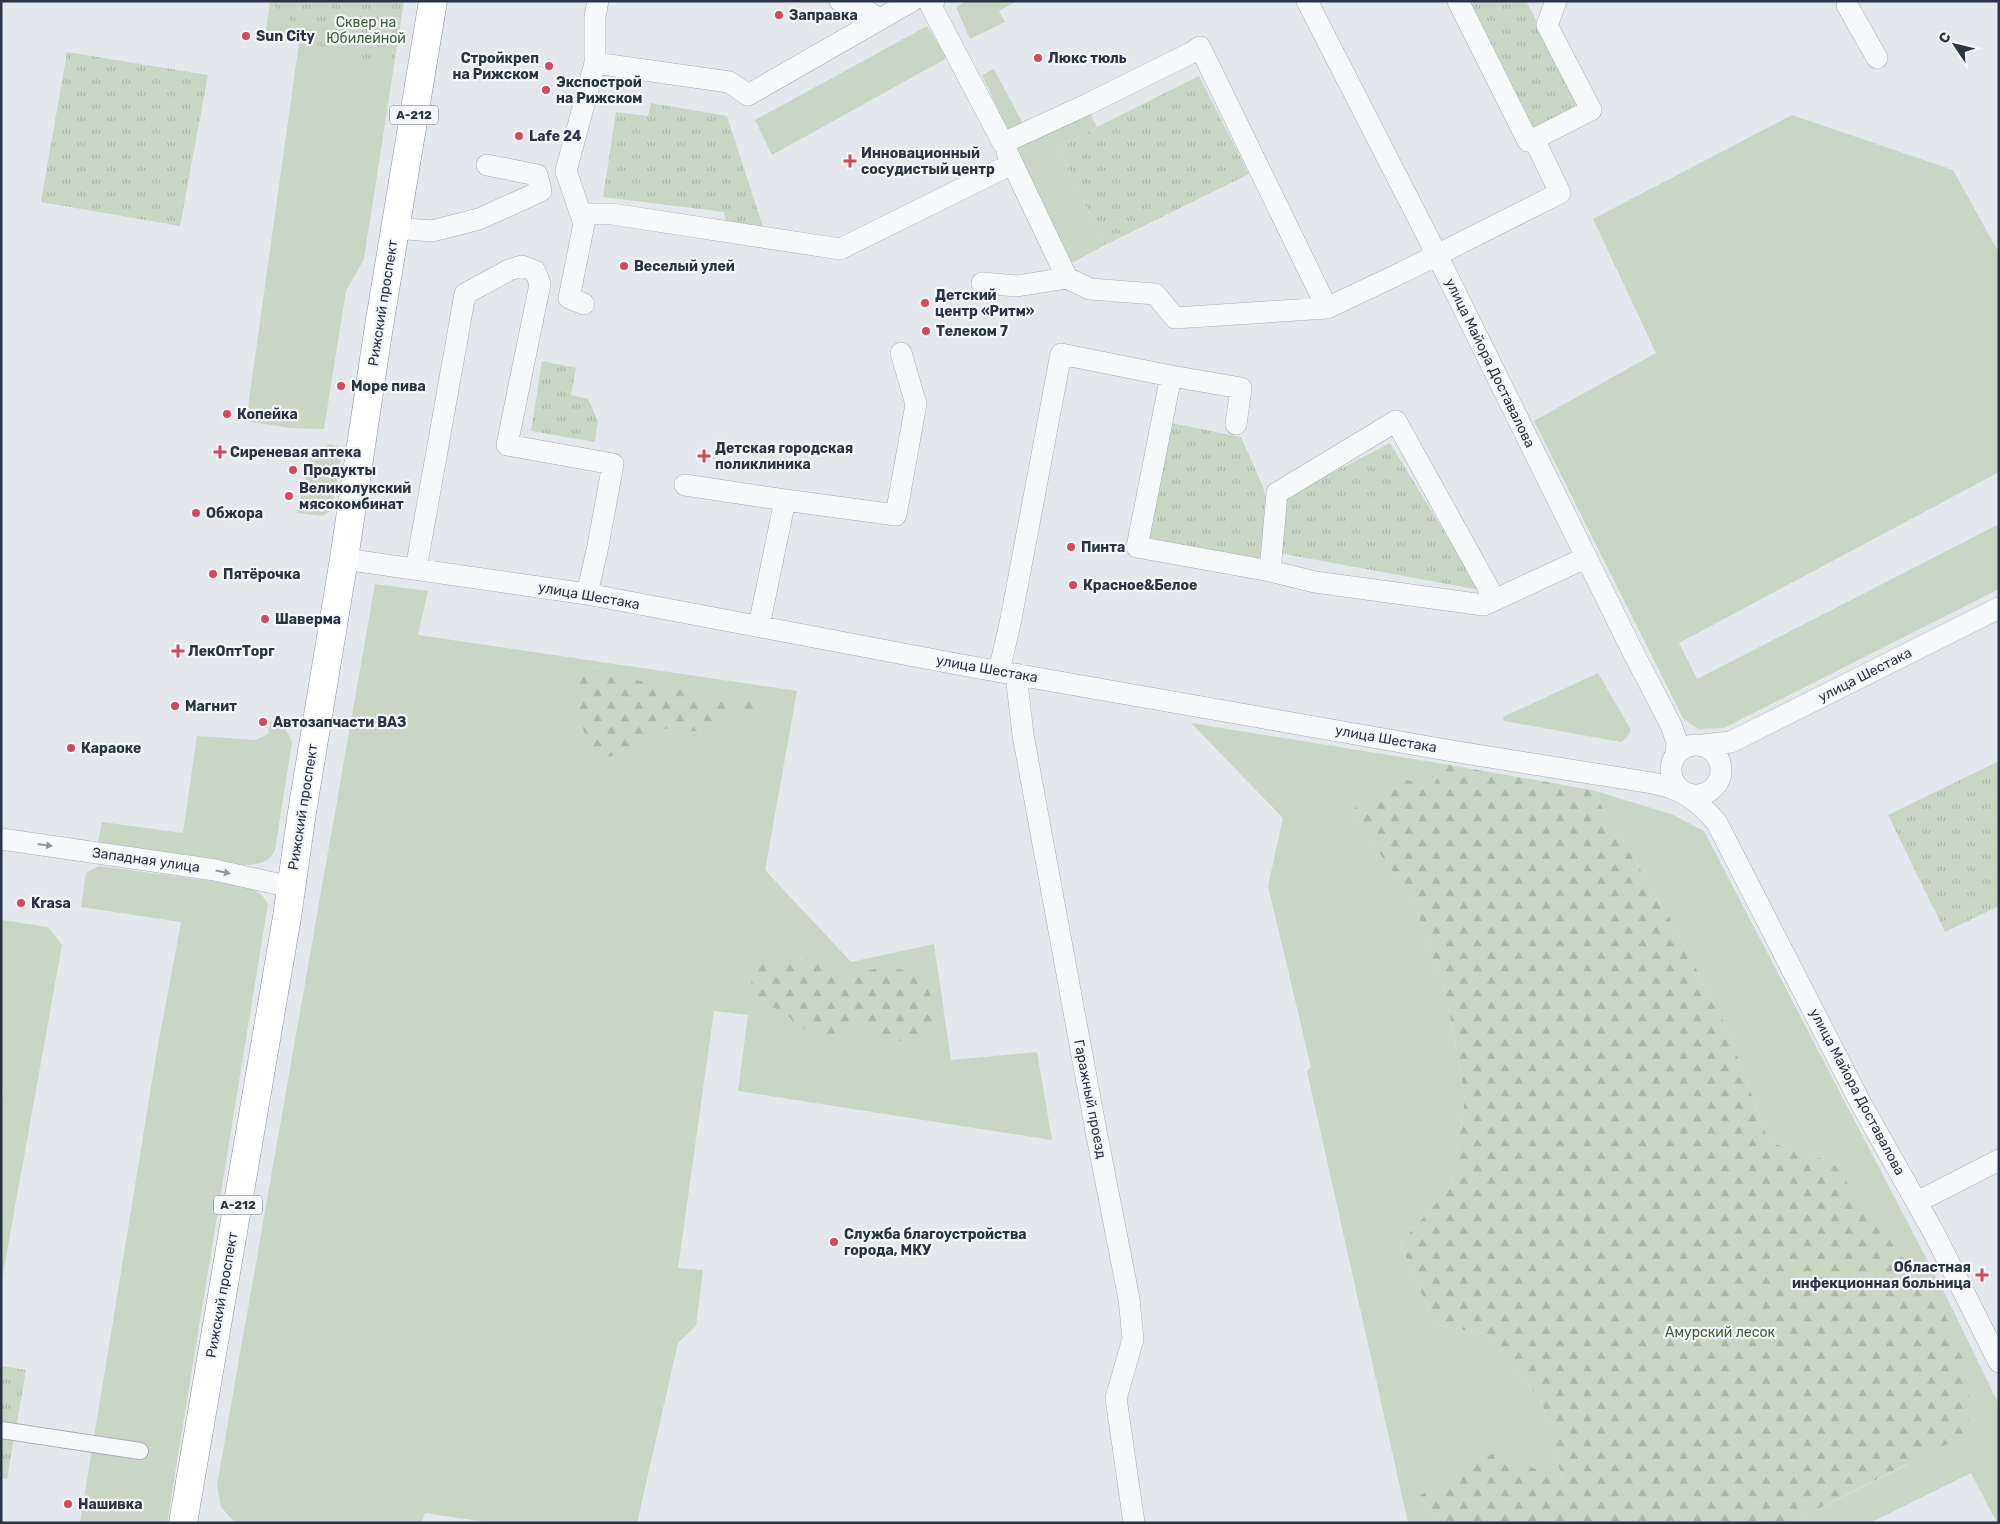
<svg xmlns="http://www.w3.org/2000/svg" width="2000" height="1524" font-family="Rubik,sans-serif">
	<defs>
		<pattern id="forest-firs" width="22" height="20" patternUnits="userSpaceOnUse" patternTransform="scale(1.25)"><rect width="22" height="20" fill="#c9d6c5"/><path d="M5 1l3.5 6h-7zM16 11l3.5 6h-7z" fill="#adb8ab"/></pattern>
		<pattern id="park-tufts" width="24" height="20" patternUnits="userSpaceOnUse" patternTransform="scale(1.25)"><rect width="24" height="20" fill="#c9d6c5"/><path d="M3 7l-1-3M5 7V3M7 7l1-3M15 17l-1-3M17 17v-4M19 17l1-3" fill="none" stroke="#adb8ab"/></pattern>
	</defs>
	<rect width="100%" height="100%" fill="#e4e7ec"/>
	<path fill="#c9d6c5" d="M265 1H404L364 259 346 291 324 429 289 428 246 421 299 43 265 37 270 2Z
		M966 1H1017L999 11 1005 22 970 39 956 7Z
		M927 26 947 58 772 155 755 120Z
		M994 69 1023 124 1008 131 982 75Z
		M1087 108 1097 127 1058 149 1105 245 1070 264 1013 146Z
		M1792 115 1953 170 1999 253V472L1679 643 1697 679 1999 524V589L1724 728 1698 729 1683 718 1534 421 1656 353 1593 219Z
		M330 444 340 447 342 453 331 511 322 516 297 513 311 455Z
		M375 584 428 591 418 635 797 691 765 870 851 962 934 944 951 1060 1037 1052 1052 1140 738 1091 748 1015 714 1011 678 1268 703 1270 696 1326 678 1343 637 1523H492L425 1513 422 1523H235L221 1507 217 1485Z
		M1598 673 1631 730 1627 738 1621 742 1504 721 1503 717Z
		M270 721C283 724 288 731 292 743L275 850C269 864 258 864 244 865L96 854 102 822 183 833 197 736 256 740 268 734Z
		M1191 723 1444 764 1433 786 1349 812 1412 897 1447 998 1465 1099 1451 1186 1400 1244 1435 1324 1488 1335 1542 1402 1563 1482 1419 1496 1440 1523H1408L1307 1071 1311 1067 1268 886 1283 818Z
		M1592 790 1671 814 1704 831 1951 1306 1999 1405V1523H1997L1971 1473 1870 1523H1790L1907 1465 1832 1162 1769 1142 1726 1026 1668 915Z
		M99 866 249 886 262 895 268 904 167 1523H80L157 1051 181 922 81 907 86 873Z
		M1 920 48 927 62 945 1 1285V1106L4 1089H1Z"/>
	<path fill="url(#forest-firs)" d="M579 671H596L672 688 698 691 710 703 762 698 765 706 760 714H733L715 719V734C699 733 668 725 653 731 648 733 642 738 637 741 630 746 622 752 614 755 592 765 585 734 580 719 576 703 571 686 579 671Z
		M1444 764 1592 790 1668 915 1726 1026 1769 1142 1832 1162 1945 1315 1970 1374 1969 1433 1790 1523H1440L1419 1496 1497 1451 1563 1482 1542 1402 1488 1335 1435 1324 1400 1244 1451 1186 1465 1099 1447 998 1412 897 1349 812 1402 779 1433 786Z
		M810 957 839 975C855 973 873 968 890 968 914 968 935 989 935 1014 935 1021 931 1030 929 1037L903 1042 852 1022 823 1041 794 1022 782 1010 765 1006 751 984 752 975 762 961 770 958 795 963Z"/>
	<path fill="url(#park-tufts)" d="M265 1H403L393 64 327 52 270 2Z
		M1463 1H1526L1583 108 1530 134Z
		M67 52 208 75 180 226 41 202Z
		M1199 76 1249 174 1105 245 1058 149 1097 127Z
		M651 103 727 116 764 230 728 228 724 212 603 197 616 112 648 116Z
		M542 361 576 368 571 395 588 399 598 421 595 442 531 431Z
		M1167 422 1241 437 1263 487 1268 507 1262 564 1142 543Z
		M1390 443 1480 590 1273 552 1281 505 1295 492Z
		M1999 761V906L1945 932 1888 815Z
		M1 1366 26 1370 7 1479 1 1478Z"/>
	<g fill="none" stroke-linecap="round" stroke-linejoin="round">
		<defs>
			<path id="pedestrian" d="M1 1430 140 1451"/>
			<path id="minor" d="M840 1 852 3 880 19
				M934 1 931 6 1003 143 1088 104 1189 54 1200 47 1327 308 1403 272 1560 193 1534 139 1528 141 1458 1
				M1307 1 1437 255 1633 652 1671 725 1677 742 1676 754
				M1847 5 1877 58
				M595 63 729 82 748 95 912 1
				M1534 139 1591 110 1547 25 1556 1
				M1007 152 1067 278
				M581 214H612L840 249 1012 164
				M395 228 432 231 479 219 541 191 537 175 487 165
				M982 283 1017 286 1067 278 1090 289 1155 294 1175 318 1327 308
				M584 304 569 298 584 224 566 171 595 63V16L598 1
				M1171 376 1241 388 1236 424
				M685 485 785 500
				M344 559 587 594 962 665 1452 751 1652 783C1682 789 1697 799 1717 823L1860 1102 1934 1233 1999 1362
				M416 569 465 294 509 270 522 266 535 271 540 284 507 445 613 464 598 546 587 594
				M1270 571 1277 493 1396 421 1495 600
				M759 626 785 500 896 515 916 404 901 353
				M999 671 1010 624 1061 354 1171 376 1137 547 1270 571 1315 582 1484 605 1585 558
				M1016 674 1023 735 1096 1131 1129 1299 1133 1339 1116 1398 1134 1523
				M1671 770a25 25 0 1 1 50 0a25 25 0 1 1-50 0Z
				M1702 745 1731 742 1999 608
				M1 839 215 870 291 887
				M1917 1202 1999 1160"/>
			<path id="trunk" d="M183 1523 287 917 302 812 344 559 379 326 433 1"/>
		</defs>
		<use href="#pedestrian" stroke="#a9aeb7" stroke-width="18"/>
		<use href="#minor" stroke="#a9aeb7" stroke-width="22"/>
		<use href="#trunk" stroke="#8b94a3" stroke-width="29"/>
		<use href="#pedestrian" stroke="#f7f8fa" stroke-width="16"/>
		<use href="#minor" stroke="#f7f8fa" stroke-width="21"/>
		<use href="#trunk" stroke="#fff" stroke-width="28"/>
	</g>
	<defs><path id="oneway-solid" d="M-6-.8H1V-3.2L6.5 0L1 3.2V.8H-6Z" transform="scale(1.25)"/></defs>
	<g fill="#9196a0">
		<use href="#oneway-solid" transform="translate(45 845) rotate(8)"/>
		<use href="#oneway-solid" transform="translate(223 872) rotate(12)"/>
	</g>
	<g fill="#d1495b" stroke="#f4f6f9" stroke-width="2">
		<circle cx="779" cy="15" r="5"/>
		<circle cx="246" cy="36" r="5"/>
		<circle cx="1038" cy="58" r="5"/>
		<circle cx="549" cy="66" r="5"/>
		<circle cx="546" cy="90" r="5"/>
		<circle cx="519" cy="136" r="5"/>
		<path d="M847.5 153.5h5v5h5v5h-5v5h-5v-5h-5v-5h5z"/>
		<circle cx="624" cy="266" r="5"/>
		<circle cx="925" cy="303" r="5"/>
		<circle cx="926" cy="331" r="5"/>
		<circle cx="341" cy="386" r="5"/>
		<circle cx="227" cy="414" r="5"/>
		<path d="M217.5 444.5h5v5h5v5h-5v5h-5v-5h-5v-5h5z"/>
		<path d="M701.5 448.5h5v5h5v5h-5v5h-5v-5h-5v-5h5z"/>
		<circle cx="293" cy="470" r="5"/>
		<circle cx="289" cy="496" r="5"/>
		<circle cx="196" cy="513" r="5"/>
		<circle cx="1071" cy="547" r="5"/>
		<circle cx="213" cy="574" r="5"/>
		<circle cx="1073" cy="585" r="5"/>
		<circle cx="265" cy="619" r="5"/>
		<path d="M175.5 643.5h5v5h5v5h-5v5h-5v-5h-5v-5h5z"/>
		<circle cx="175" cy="706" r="5"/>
		<circle cx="263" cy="722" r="5"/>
		<circle cx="71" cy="748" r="5"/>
		<circle cx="21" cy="903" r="5"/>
		<circle cx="834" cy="1242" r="5"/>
		<path d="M1979.5 1267.5h5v5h5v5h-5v5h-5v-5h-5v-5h5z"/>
		<circle cx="68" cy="1504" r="5"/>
	</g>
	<g text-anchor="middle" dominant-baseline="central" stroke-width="4.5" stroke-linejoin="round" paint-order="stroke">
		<g fill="#f4f6f9" stroke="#676e7b" stroke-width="1">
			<rect x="390" y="105.5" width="48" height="19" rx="4"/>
			<rect x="214" y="1195.5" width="48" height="19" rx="4"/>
		</g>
		<g font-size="12" font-weight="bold" fill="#2b3445">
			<text x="414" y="115">А-212</text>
			<text x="238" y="1205">А-212</text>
		</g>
		<g font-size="14" font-weight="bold" fill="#2b3445" stroke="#f4f6f9" text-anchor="start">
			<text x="789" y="15">Заправка</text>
			<text x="256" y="36">Sun City</text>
			<text x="539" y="58" text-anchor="end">Стройкреп<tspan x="539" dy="16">на Рижском</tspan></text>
			<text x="1048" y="58">Люкс тюль</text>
			<text x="556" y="82">Экспострой<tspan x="556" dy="16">на Рижском</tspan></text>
			<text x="529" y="136">Lafe 24</text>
			<text x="861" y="153">Инновационный<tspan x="861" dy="16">сосудистый центр</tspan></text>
			<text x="634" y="266">Веселый улей</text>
			<text x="935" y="295">Детский<tspan x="935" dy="16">центр «Ритм»</tspan></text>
			<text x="936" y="331">Телеком 7</text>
			<text x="351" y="386">Море пива</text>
			<text x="237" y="414">Копейка</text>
			<text x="715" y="448">Детская городская<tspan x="715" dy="16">поликлиника</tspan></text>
			<text x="230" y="452">Сиреневая аптека</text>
			<text x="303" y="470">Продукты</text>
			<text x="299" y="488">Великолукский<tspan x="299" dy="16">мясокомбинат</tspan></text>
			<text x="206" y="513">Обжора</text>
			<text x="1081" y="547">Пинта</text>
			<text x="223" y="574">Пятёрочка</text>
			<text x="1083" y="585">Красное&amp;Белое</text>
			<text x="275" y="619">Шаверма</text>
			<text x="188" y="651">ЛекОптТорг</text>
			<text x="185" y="706">Магнит</text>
			<text x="273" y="722">Автозапчасти ВАЗ</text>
			<text x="81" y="748">Караоке</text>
			<text x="31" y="903">Krasa</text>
			<text x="844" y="1234">Служба благоустройства<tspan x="844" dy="16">города, МКУ</tspan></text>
			<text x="1971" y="1267" text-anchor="end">Областная<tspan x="1971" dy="16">инфекционная больница</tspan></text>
			<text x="78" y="1504">Нашивка</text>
		</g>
		<g font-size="14" fill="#3f6138" stroke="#f4f6f9">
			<text x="366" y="22">Сквер на<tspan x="366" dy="16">Юбилейной</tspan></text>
			<text x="1720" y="1332">Амурский лесок</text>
		</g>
		<g font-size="14" fill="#2b3445" stroke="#f4f6f9">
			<text transform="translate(383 303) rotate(-81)">Рижский проспект</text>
			<text transform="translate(1490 363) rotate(64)">улица Майора Доставалова</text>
			<text transform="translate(589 596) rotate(10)">улица Шестака</text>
			<text transform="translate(987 669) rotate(10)">улица Шестака</text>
			<text transform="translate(1865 675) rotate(-27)">улица Шестака</text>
			<text transform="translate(1386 739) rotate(10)">улица Шестака</text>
			<text transform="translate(303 807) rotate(-81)">Рижский проспект</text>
			<text transform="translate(146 860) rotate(8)">Западная улица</text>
			<text transform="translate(1857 1092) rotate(62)">улица Майора Доставалова</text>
			<text transform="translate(1090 1099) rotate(79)">Гаражный проезд</text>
			<text transform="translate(222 1295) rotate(-80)">Рижский проспект</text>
		</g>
	</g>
	<rect width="2000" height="1524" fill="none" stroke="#2b3445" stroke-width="5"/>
	<g transform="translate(1955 45) rotate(305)" stroke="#f4f6f9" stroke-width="4" paint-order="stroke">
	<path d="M0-4L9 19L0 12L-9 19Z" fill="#2b3445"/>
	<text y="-8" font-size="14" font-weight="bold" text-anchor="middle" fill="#2b3445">С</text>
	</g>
</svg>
